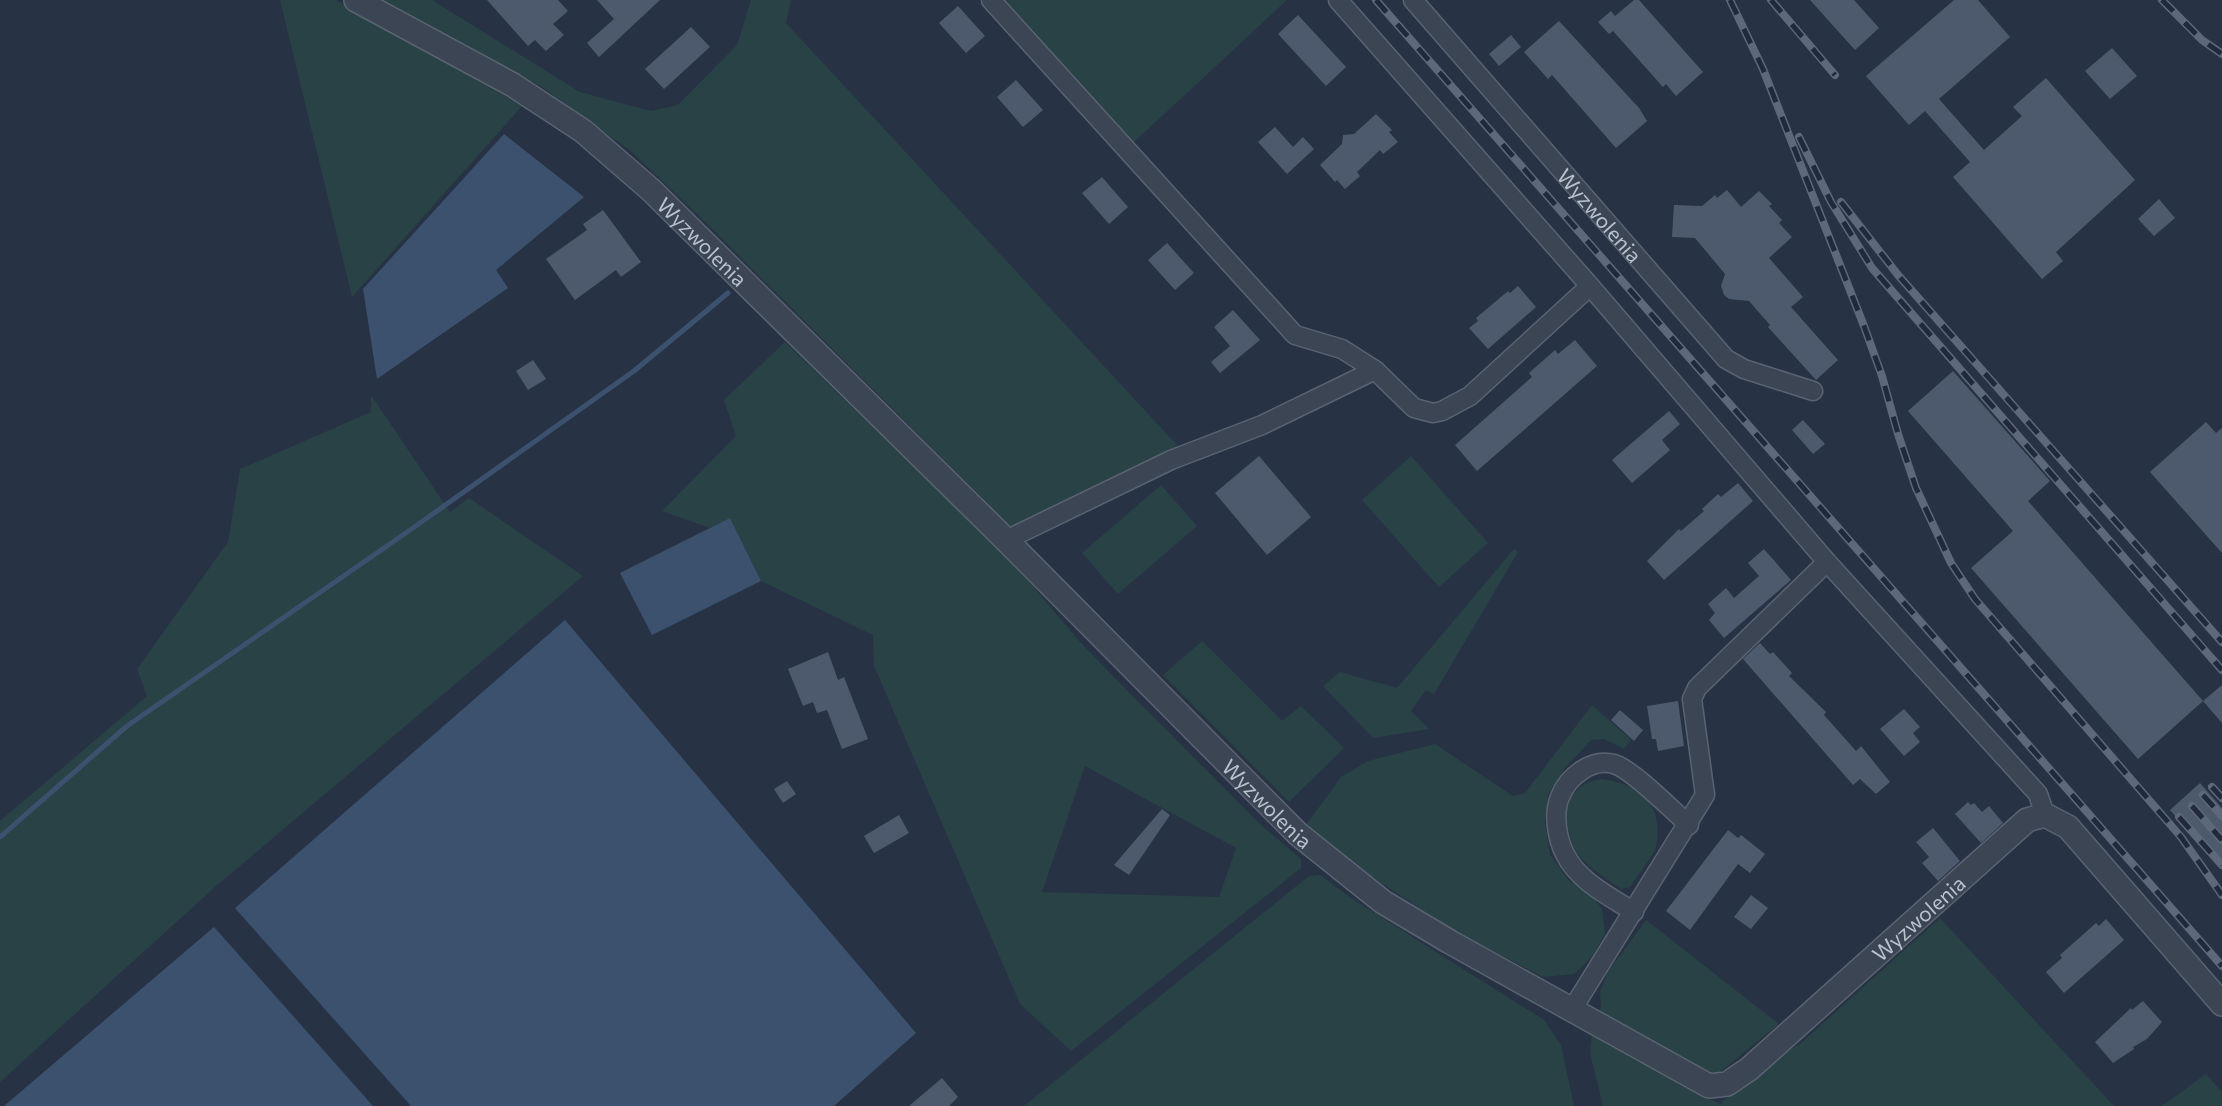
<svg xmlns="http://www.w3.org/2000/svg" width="2222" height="1106" font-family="Commissioner,sans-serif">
	<rect width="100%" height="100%" fill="#273345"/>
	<path fill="#294246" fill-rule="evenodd" d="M280 0H336L522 106 352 297Z
		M381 0H432L580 92 651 111 678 105 737 45 751 0H791L786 23 1178 446 1030 520 1010 526 694 211 632 152 542 87Z
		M1002 0H1287L1134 142Z
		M785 342 1012 562 1081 643 1115 678 1260 824 1301 859V868L1071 1051 1020 1004 874 666 873 635 761 581 730 519 710 528 662 511 736 436 724 400ZM1085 766 1236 848 1219 897 1042 892Z
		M371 395 450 512 469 498 583 576 215 887 0 1082V821L147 696 137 669 228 542 240 469 371 412Z
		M1411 456 1488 543 1439 587 1362 500Z
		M1161 485 1197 526 1118 594 1082 553Z
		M1514 549 1518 552 1434 694 1426 690 1411 711 1429 729 1373 738 1323 686 1340 672 1397 688Z
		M1202 641 1282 721 1301 706 1344 748 1289 802 1163 675Z
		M1592 705 1631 740 1624 749 1604 739 1591 740 1564 769 1548 795 1545 823 1550 854 1569 881 1591 894 1602 909 1605 933 1593 956 1574 974 1543 977 1457 933 1365 872 1306 825 1341 777 1368 761 1435 744 1513 796 1525 793Z
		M1601 779C1628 783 1653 793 1657 823 1658 831 1658 843 1655 850 1648 863 1638 875 1630 887L1621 889C1607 879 1592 870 1581 858 1565 839 1558 798 1585 784 1590 781 1596 780 1601 779Z
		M1320 875 1354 900 1544 1020 1561 1045 1574 1106H1024L1309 876Z
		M1940 918 2114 1106H1603L1590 1053 1592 1032 1601 1007 1600 992 1608 972 1646 920 1779 1024 1695 1092 1720 1104 1770 1061 1800 1044Z
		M2206 1074 2222 1092V1106H2162Z"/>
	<path fill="#3c516e" d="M504 134 584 197 496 270 508 288 377 379 363 289Z
		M730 518 761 581 652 635 620 573Z
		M565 620 916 1033 834 1106H411L235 908Z
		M214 927 373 1106H4Z"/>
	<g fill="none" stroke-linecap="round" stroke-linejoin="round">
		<path stroke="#3c516e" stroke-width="5" d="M0 837 127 726 413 528 634 371 728 293"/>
	</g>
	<path fill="#4d5a6e" d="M487 0H558L568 11 553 24 564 35 546 51 535 40 528 46Z
		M597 0H660L599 57 587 43 614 19Z
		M1634 0H1639L1703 72 1676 96 1666 84 1663 87 1613 31 1609 34 1598 22 1611 11 1615 16Z
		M1810 0H1854L1879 28 1855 50Z
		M1954 0H1978L2010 37 1939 99 1984 150 2022 116 2013 107 2046 78 2135 180 2056 252 2063 261 2042 279 1953 177 1970 162 1925 111 1909 125 1866 76Z
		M958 6 985 36 966 53 939 23Z
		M1298 15 1346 67 1326 86 1278 34Z
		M1559 21 1639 108 1647 121 1616 148 1552 75 1548 79 1524 52Z
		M691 27 710 47 664 89 645 69Z
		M1511 35 1521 47 1499 66 1489 54Z
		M2112 48 2137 76 2110 99 2085 71Z
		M1016 80 1043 110 1023 127 997 97Z
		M1376 114 1392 130 1389 132 1398 142 1383 154 1380 150 1357 172 1360 176 1345 189 1337 180 1335 182 1320 165 1342 144 1343 135 1354 134Z
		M1275 127 1293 147 1303 137 1314 149 1287 174 1258 142Z
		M1102 177 1128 207 1109 224 1082 193Z
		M1727 190 1741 207 1759 191 1772 204 1769 206 1782 220 1779 223 1792 237 1769 258 1803 297 1791 307 1838 360 1816 380 1768 327 1770 325 1749 301 1729 299 1724 295 1721 286 1725 274 1695 238 1672 237 1674 205 1702 206 1715 195 1717 198Z
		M2159 199 2175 218 2154 236 2138 219Z
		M603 210 641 262 621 277 616 270 575 300 546 259 587 230 583 224Z
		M1167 243 1194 273 1175 290 1148 260Z
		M1518 286 1536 307 1488 349 1469 328 1478 321 1476 318 1508 291 1510 293Z
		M1233 310 1260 340 1220 373 1211 362 1230 346 1214 327Z
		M1575 340 1597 366 1477 471 1455 445 1532 377 1529 373 1555 350 1558 354Z
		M533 360 546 379 528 390 516 371Z
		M1953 371 2050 481 2028 501 2203 701 2138 759 1971 568 2013 531 1908 411Z
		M1669 411 1680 424 1662 440 1670 450 1632 483 1612 460Z
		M1803 420 1825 444 1813 454 1792 430Z
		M2206 422 2216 433 2222 428V553L2150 472Z
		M1259 456 1311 517 1267 555 1215 493Z
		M1738 483 1753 501 1664 580 1647 561 1679 529 1681 531 1704 511 1702 509 1718 494 1721 497Z
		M1764 549 1791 580 1724 638 1709 620 1715 613 1708 604 1726 588 1734 598 1759 576 1748 563Z
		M1760 643 1770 654 1773 652 1792 673 1789 676 1826 712 1824 715 1856 751 1861 746 1890 782 1876 794 1860 779 1853 785 1743 659Z
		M828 652 838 680 844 677 868 739 842 749 827 710 817 713 813 702 803 706 788 669Z
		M2222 685V723L2203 701Z
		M1678 701 1684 746 1658 751 1656 739H1652L1647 706Z
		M1904 709 1920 727 1913 733 1920 742 1904 756 1880 729Z
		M1620 710 1643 730 1634 741 1611 720Z
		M787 781 796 794 783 803 774 789Z
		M2200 783 2222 808V869L2170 810Z
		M1968 802 1971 805 1974 803 1982 812 1989 806 2003 823 1981 843 1955 814Z
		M1162 809 1170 815 1129 875 1114 865Z
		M899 815 909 833 874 853 864 836Z
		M1933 828 1960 861 1938 881 1922 863 1929 857 1916 842Z
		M1728 830 1738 838 1741 835 1765 854 1750 873 1738 864 1690 930 1666 911Z
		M1751 895 1768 908 1751 929 1734 917Z
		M2106 919 2124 940 2064 993 2046 972 2062 958 2060 955 2096 923 2099 926Z
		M2143 1001 2162 1022 2147 1039 2133 1047 2134 1049 2113 1063 2095 1042 2131 1008 2132 1010Z
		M942 1078 958 1097 949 1106H909Z"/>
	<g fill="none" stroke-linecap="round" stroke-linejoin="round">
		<defs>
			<g id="minor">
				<path d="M991 0 1295 335 1342 349 1375 370 1262 425 1171 460 1006 540"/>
				<path d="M1338 0 1590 286 1827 562 2038 794 2045 815"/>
				<path id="s1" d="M1413 0 1726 359 1744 369 1813 391"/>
				<path d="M1375 370 1414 408 1433 413 1442 411 1470 396 1590 286"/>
				<path d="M1634 912C1609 896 1578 881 1565 854 1557 839 1553 813 1560 797 1568 776 1592 758 1614 764 1632 769 1673 811 1689 825"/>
				<path d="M1573 1008 1705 795 1692 699 1697 688 1827 562"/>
			</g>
			<g id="tertiary">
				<path id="s2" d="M356 0 513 85 583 131 651 190 1006 540 1298 834 1383 902 1450 942 1709 1086 1727 1084 1749 1069 2027 820 2045 815 2068 827 2222 1004"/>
			</g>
		</defs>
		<use href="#minor" stroke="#5a6371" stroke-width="21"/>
		<use href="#tertiary" stroke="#5a6371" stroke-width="26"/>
		<use href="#minor" stroke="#3b4554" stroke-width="18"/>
		<use href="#tertiary" stroke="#3b4554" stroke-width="23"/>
		<defs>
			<path id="rail" d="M1376 0 2222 966
				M1730 0 1763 69 1864 326 1882 376 1898 434 1916 488 1951 563 1975 599 2181 837 2222 895
				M1771 0 1835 75
				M2162 0 2202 40 2222 54
				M1799 137 1831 202 1872 268 2222 670
				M1841 202 1898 275 2222 642
				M2212 787 2222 798
				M2203 795 2222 816
				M2192 806 2222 840
				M2179 817 2222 865"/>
		</defs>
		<use href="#rail" stroke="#5d697b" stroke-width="8"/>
		<use href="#rail" stroke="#202a3a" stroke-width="5" stroke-dasharray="16" stroke-linecap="butt"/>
	</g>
	<g text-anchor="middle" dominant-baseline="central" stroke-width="5" stroke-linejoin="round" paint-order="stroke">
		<g font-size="21" fill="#b9c1cd" stroke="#202a3a">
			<text stroke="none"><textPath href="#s1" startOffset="285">Wyzwolenia</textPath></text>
			<text stroke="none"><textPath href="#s2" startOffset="425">Wyzwolenia</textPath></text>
			<text stroke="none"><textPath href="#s2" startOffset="1222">Wyzwolenia</textPath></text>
			<text stroke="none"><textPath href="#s2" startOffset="2020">Wyzwolenia</textPath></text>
		</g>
	</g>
</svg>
